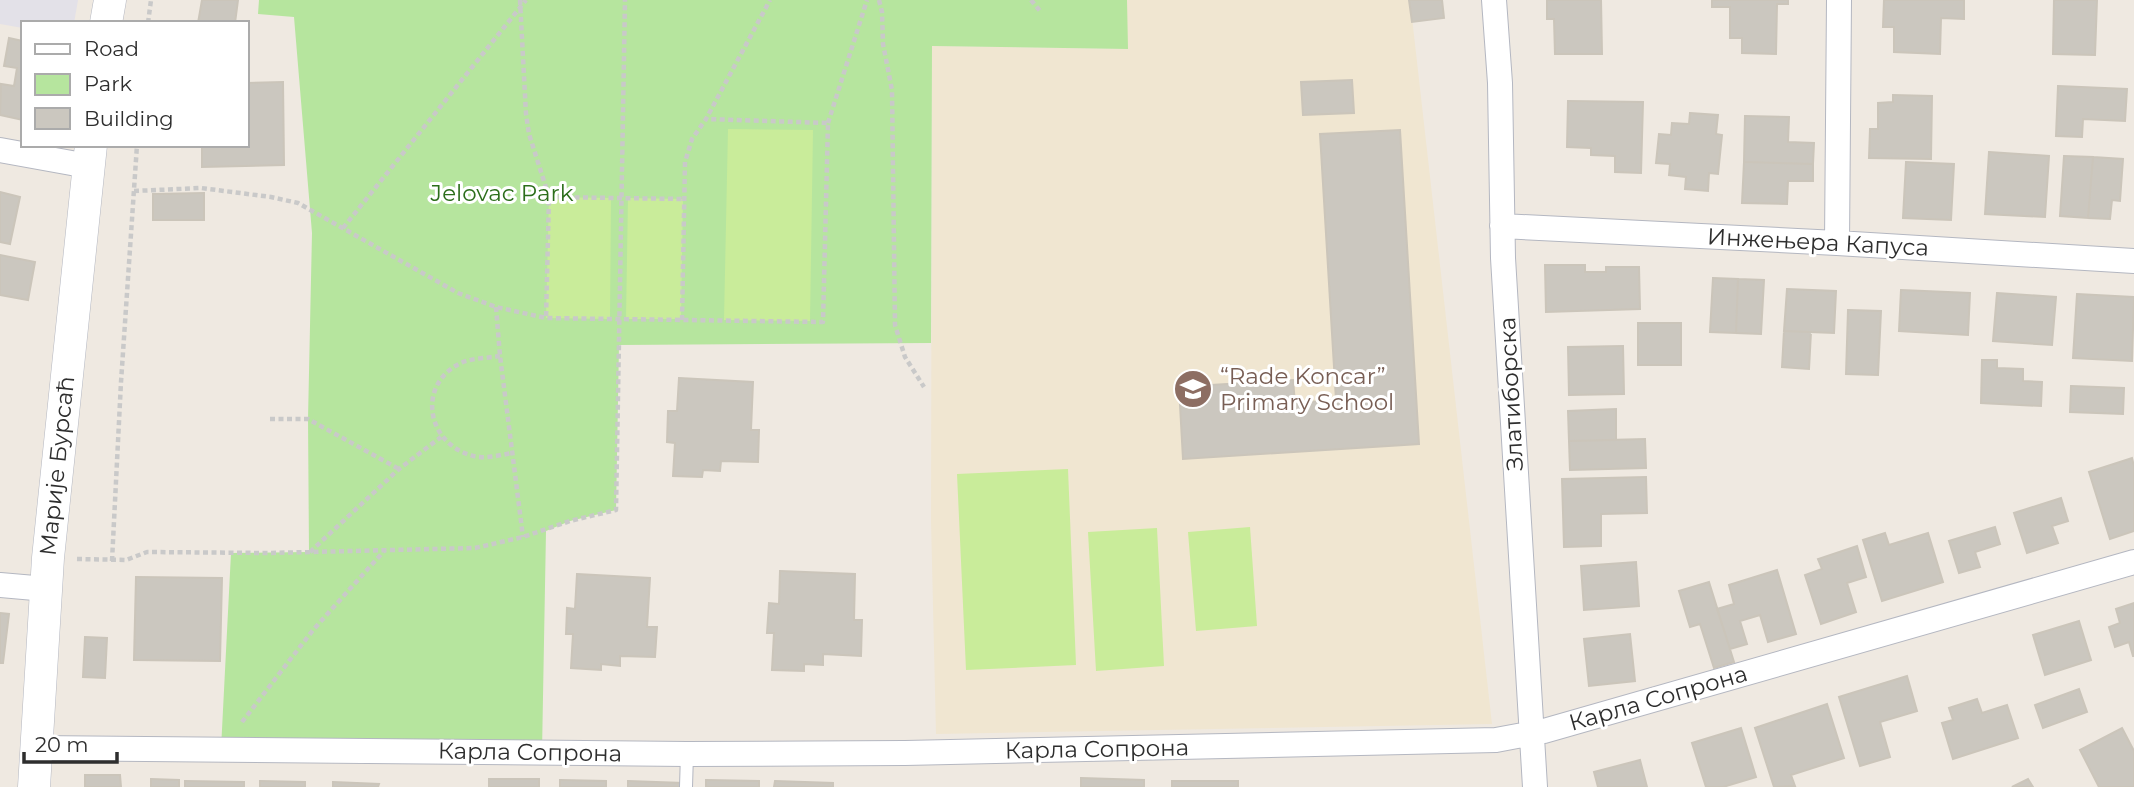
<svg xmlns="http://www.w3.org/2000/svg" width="2134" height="787" font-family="Montserrat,sans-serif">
	<rect width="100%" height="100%" fill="#efe9e1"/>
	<path fill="#e3e1e8" d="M0 0H78L74 23H23V28L0 24Z"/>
	<path fill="#f0e6d1" d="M1127 0H1410L1492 724 936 734 931 521 932 46 1127 49Z"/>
	<path fill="#b6e59e" d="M259 0H1127L1128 49 932 46 931 343 619 345 616 510 570 521 546 531 542 752 221 749 231 553 309 552 308 419 312 233 294 17 258 14Z"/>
	<path fill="#c9ec9a" d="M728 129 813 130 810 321 724 320Z
		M549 197 611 198 610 319 546 318Z
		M628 198 683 199 681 319H626Z
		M1068 469 1076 665 966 670 957 474Z
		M1250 527 1257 626 1196 631 1188 532Z
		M1157 528 1164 666 1096 671 1088 532Z"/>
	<path fill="#cbc7bf" stroke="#cbc5ba" stroke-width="2" d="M202 0H238L235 23H198Z
		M1409 0H1442L1444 18 1412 22Z
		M1547 0H1601L1602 54H1555L1554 19H1547Z
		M1712 0H1788V4H1777L1776 54 1742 53V38H1730V7H1712Z
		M1884 0H1964V19L1941 18 1940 54 1894 52V27H1883Z
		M2054 0H2097L2095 55 2053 54Z
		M9 38 23 41V120L0 115 1 84 14 86 17 68 4 66Z
		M1352 80 1354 113 1303 115 1301 82Z
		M283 82 284 165 202 167V145H247V83Z
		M2058 86 2127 89 2125 121 2083 119 2082 137 2056 136Z
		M1893 95 1932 96 1931 159 1869 158 1870 129H1878V103L1893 102Z
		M1568 101 1643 102 1641 173 1615 172V156L1591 155V148L1567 147Z
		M1690 113 1718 115 1716 134 1722 135 1718 174 1709 173 1708 191 1685 189 1686 177 1669 175 1670 164 1656 163 1659 134 1671 135 1672 123 1689 124Z
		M1745 116 1789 117 1788 142 1814 143 1813 164 1744 162Z
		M1400 130 1419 444 1183 459 1179 387 1293 380 1295 403 1336 400 1320 134Z
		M1989 152 2049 156 2045 217 1985 214Z
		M2064 156 2093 157 2088 218 2060 216Z
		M2093 157 2123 159 2120 201 2112 200 2110 219 2088 218Z
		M1744 162 1813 164V181H1788L1787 204 1742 203Z
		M1906 162 1954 164 1951 220 1903 218Z
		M0 192 20 197 10 244 0 242Z
		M204 193V220H153V194Z
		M0 255 35 262 28 300 0 295Z
		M1545 265H1585V272H1606V267H1639L1640 309 1546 312Z
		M1713 278 1738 279 1736 333 1710 332Z
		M1738 279 1764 280 1761 334 1736 333Z
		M1787 289 1836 291 1834 333 1784 331Z
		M1901 290 1970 293 1968 335 1899 331Z
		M1997 293 2056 297 2052 345 1993 341Z
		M2077 294 2134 297 2132 361 2073 358Z
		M1848 310 1881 311 1878 375 1846 374Z
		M1638 323H1681V365H1638Z
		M1784 331 1811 332 1809 369 1782 367Z
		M1623 346 1624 394 1569 395 1568 347Z
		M1982 360H1997V368L2023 369V381L2042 382 2041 406 1981 403Z
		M679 378 753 382 751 430H759L758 462 721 461 720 471 703 470 702 477 673 476 675 443 667 442 668 411H677Z
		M2071 386 2124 388 2123 414 2070 412Z
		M1616 409V440L1569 441 1568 411Z
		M1645 439 1646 468 1570 470 1569 441Z
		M2132 458 2134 466V531L2110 539 2089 472Z
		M1646 477 1647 513 1601 514V546L1564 547 1562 479Z
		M2061 498 2068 521 2052 526 2058 543 2027 553 2014 513Z
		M1995 527 2000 544 1975 552 1980 567 1959 573 1949 541Z
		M1885 533 1889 545 1928 533 1943 582 1882 601 1863 540Z
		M1857 546 1866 577 1847 583 1856 612 1821 624 1805 575 1822 569 1818 559Z
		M1636 562 1639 606 1584 610 1581 566Z
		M1777 570 1796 634 1768 642 1760 615 1740 621 1747 644 1730 649 1717 609 1734 604 1729 585Z
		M780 571 855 574 854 620H862L861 656 823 654V665L804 664V671L772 670 774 633H767L769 603 779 604Z
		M577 574 650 578 647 627H657L655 657 620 656V666L601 664V670L571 668 573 634H566L567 608 575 609Z
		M136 577 222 578 220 661 134 660Z
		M1709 582 1734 662 1714 668 1700 624 1690 627 1679 591Z
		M2134 603V656H2133L2129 642 2115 647 2109 627 2120 623 2116 609Z
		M0 613 9 614 3 663H0Z
		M2079 621 2091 660 2045 675 2033 635Z
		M1630 634 1635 681 1589 686 1584 639Z
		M85 637 107 638 105 678 83 677Z
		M1907 676 1917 711 1880 722 1890 757 1860 766 1839 697Z
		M2079 689 2087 712 2043 728 2035 705Z
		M1977 699 1982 713 2007 705 2018 738 1953 759 1942 723 1953 720 1949 708Z
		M1827 704 1844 758 1791 775 1795 786 1774 787 1755 728Z
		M1741 728 1756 777 1723 787H1706L1692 743Z
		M2122 728 2134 751V787H2099L2080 750Z
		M1640 760 1647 787H1598L1594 772Z
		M85 775H120L121 787H85Z
		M1081 778 1144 780V787H1081Z
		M151 779 179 780V787H151Z
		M489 779H539V787H489Z
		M2028 779 2033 787H2012Z
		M560 780 606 781V787H560Z
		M706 780 759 781V787H706Z
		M185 781 244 782V787H185Z
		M260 781 305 782V787H260Z
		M628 781 683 783V787H628Z
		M775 781 833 783V787H774Z
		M1172 781H1238V787H1172Z
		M333 782 379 784 378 787H333Z"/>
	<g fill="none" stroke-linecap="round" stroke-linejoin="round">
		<defs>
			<path id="service" d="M686 787 687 754"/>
			<path id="minor" d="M1494 0 1500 83 1503 258 1535 787
				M0 150 88 166
				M1502 226 1837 243 2134 261
				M1837 243 1839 0
				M0 585 46 589
				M35 748 687 754 905 753 1496 740 1544 731 2134 562"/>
			<path id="tertiary" d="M106 23 110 0
				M34 787 48 558 91 145"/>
		</defs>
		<use href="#service" stroke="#b4b7c1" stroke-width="14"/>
		<use href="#minor" stroke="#b4b7c1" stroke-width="26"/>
		<use href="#tertiary" stroke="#b4b7c1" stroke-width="33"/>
		<path stroke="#c9c9c9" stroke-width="4.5" stroke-dasharray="5 3.5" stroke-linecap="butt" d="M520 0 526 114 529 134 549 197 546 318
			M879 0 882 12 883 44 892 90 895 325 905 357 924 387
			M1031 0 1040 11
			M148 23 151 0
			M828 123 867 0
			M134 191 201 188 271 197 298 203 458 293 496 307 546 318 823 322 828 123 706 119
			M549 197 683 199
			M343 228 526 0
			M496 307 500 356 523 537
			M682 320 685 162 692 139 706 119 770 0
			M500 356C488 358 474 358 463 362 417 382 425 441 470 455 483 460 499 455 513 453
			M270 419H308L399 469
			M310 552 399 469 441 437
			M77 559 126 560 147 552 269 553 475 548 523 537 570 521 616 510 625 0
			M112 561 121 382 137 145
			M242 722 313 630 384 551"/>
		<use href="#service" stroke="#fff" stroke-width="12"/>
		<use href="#minor" stroke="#fff" stroke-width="24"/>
		<use href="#tertiary" stroke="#fff" stroke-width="32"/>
	</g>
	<defs>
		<symbol id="school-disc" viewBox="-11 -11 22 22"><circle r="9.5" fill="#8d6e63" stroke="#fff"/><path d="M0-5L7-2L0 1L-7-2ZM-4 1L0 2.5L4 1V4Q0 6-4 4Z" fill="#fff"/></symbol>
	</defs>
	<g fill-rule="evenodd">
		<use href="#school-disc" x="1171" y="367" width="44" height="44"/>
	</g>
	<g text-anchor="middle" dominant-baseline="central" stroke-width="6" stroke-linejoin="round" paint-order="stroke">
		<g font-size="23" fill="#2c6e1b" stroke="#fff">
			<text x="502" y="193">Jelovac Park</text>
		</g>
		<g font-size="23" fill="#2e2e2e" stroke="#fff">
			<text transform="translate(1818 242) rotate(3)">Инжењера Капуса</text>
			<text transform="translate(1511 394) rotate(-93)">Златиборска</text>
			<text transform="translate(57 466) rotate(-84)">Марије Бурсаћ</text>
			<text transform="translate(1658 698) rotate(-16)">Карла Сопрона</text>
			<text transform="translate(1097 749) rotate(-1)">Карла Сопрона</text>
			<text transform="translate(530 752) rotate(1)">Карла Сопрона</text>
		</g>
		<g font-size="23" fill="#785e54" stroke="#fff" text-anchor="start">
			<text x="1220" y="376">“Rade Koncar”<tspan x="1220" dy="26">Primary School</tspan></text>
		</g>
	</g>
	<rect x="21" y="21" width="228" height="126" fill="#ffffff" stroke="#ababab" stroke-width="2"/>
	<rect x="35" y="44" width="35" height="10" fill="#ffffff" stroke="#ababab" stroke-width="2"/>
	<text x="84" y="56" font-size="21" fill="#2e2e2e">Road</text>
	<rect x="35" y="74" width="35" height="21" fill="#b6e59e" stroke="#ababab" stroke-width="2"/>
	<text x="84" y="91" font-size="21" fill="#2e2e2e">Park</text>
	<rect x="35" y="108" width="35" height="21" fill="#cbc7bf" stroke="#ababab" stroke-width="2"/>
	<text x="84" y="126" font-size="21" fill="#2e2e2e">Building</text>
	<path d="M24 752v10h93v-10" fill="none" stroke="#2e2e2e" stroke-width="3.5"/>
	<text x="35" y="752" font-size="21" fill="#2e2e2e" stroke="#ffffff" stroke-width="5" paint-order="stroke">20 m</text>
</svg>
